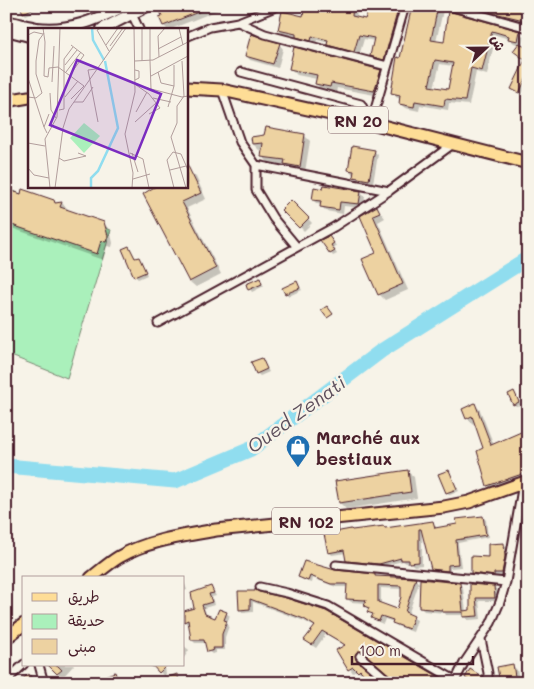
<svg xmlns="http://www.w3.org/2000/svg" width="534" height="689" font-family="Mali,'Playpen Sans Arabic',sans-serif">
	<rect width="100%" height="100%" fill="#f7f3e8"/>
	<filter id="ink" filterUnits="userSpaceOnUse"><feTurbulence type="fractalNoise" baseFrequency=".02" numOctaves="2"/><feDisplacementMap in="SourceGraphic" scale="10" xChannelSelector="R" yChannelSelector="G"/><feConvolveMatrix kernelMatrix="1 2 1 2 8 2 1 2 1" color-interpolation-filters="sRGB"/></filter>
	<g filter="url(#ink)">
		<path fill="#aaf0bb" stroke="#7a8873" d="M6 188 111 230 67 378 6 354Z"/>
		<path fill="#0003" fill-rule="evenodd" d="M31 6 33 12 26 15 24 13Z
			M168 6H219L221 9 171 29H167L164 26V17Z
			M338 6H358L356 18 366 20 371 6H399L403 11 388 63 376 60 372 56 375 41 364 39 359 56 333 49 329 44V43L317 40 316 44 301 41 298 37 283 34 279 30 304 17Z
			M414 6H444L436 42 445 44 449 13 519 32 524 37 522 47 528 51V83L522 95 513 89 525 64 523 63 525 60 519 45 514 43 509 39 496 35 487 75 476 72 469 105 449 103 448 110 420 105 419 111 405 108 400 104 401 98H397L393 93ZM440 64 453 66 449 91 434 88Z
			M487 6H528V25L491 15 486 10Z
			M279 44 283 49 278 68 250 60 246 55Z
			M291 69 380 71 386 77 380 96 337 88 336 93 322 90 316 84 317 79 297 75Z
			M304 135 310 141 305 172 291 170 287 165 268 162 262 156 263 149 259 150 253 144Z
			M374 151 378 155 373 183 359 181 349 170Z
			M190 172 196 177 206 199 187 208 221 274 196 287 190 282 144 194 186 186Z
			M6 190 21 195 54 201 57 204 62 203 68 209 67 211 104 224 110 230 113 243 112 247 107 246 103 260 6 226Z
			M324 190 360 192 365 197 363 208 344 206 343 214 326 211 322 207V205L317 204 313 200Z
			M291 201 312 223 304 231 283 210Z
			M377 208 385 218 378 222 408 290 385 300 379 294 378 254 362 217Z
			M332 240 336 246 333 248 337 254 333 256 322 241Z
			M129 248 136 259 139 258 141 261 147 275 138 279 135 276Z
			M259 280 264 286 252 292 250 289Z
			M297 283 302 290 289 296 286 293Z
			M262 359 269 372 260 376 257 373Z
			M514 392 521 405 516 406 514 404Z
			M474 404 480 410 494 445 528 430V479L494 491 488 486 479 452 485 449 475 422 473 424 467 418Z
			M407 471 414 477 417 498 346 509 340 503Z
			M448 471 459 491 450 495 447 492Z
			M483 517 486 520 488 537 458 543 461 567 450 568V573L435 572 432 568 422 530V565L414 566 410 562 406 563 403 561 382 566 351 563 348 560 346 553 332 555 329 552 386 529 433 522 437 529 459 525Z
			M504 545 508 548V562L506 577H498V579L476 576 472 573Z
			M335 572 375 575 376 577 416 580 419 583 408 615 417 620 413 632 397 626 394 622 385 619 383 624 376 621 373 618 374 615 365 606 366 603 351 602 347 598 348 587H336L313 578 312 583 303 580 300 577ZM381 588 402 589V597L397 611 381 604Z
			M184 581 187 590 184 591Z
			M460 584 463 588 466 612 471 611 472 585 494 587 498 591V601H479L481 619 468 620 464 615H446L445 613 424 611 421 608Z
			M211 587 216 596 212 597 214 605 204 608 207 616 216 619 226 613 230 616 227 623 229 626 225 637V650H216V653L212 654 208 651 206 643H195L192 640 190 627 186 623 184 616V613L195 609Z
			M256 592 440 679 443 682 397 683 396 680 365 654 360 656 358 660 364 673 362 675 357 670 353 673 338 651 346 646 326 634 316 648 309 643 315 627 304 621 253 602V612L243 613 240 609Z
			M184 646 189 650 184 658Z
			M51 665H74L62 678Z
			M149 665H167L164 668 166 679 155 666 152 668Z
			M513 666 517 670 520 683H501Z
			M470 671 482 678 485 683H465Z
			M115 674 121 683H100Z"/>
		<g fill="none" stroke-linecap="round" stroke-linejoin="round">
			<path stroke="#90ddef" stroke-width="15" d="M6 466 175 481 251 449 381 351 528 258"/>
		</g>
		<path fill="#edd2a1" stroke="#4a1f2b" fill-rule="evenodd" d="M20 6H39L23 13Z
			M165 6H211V7L163 26 159 17 162 16 159 9Z
			M305 6H353L352 16 365 19 370 6H399L384 60 370 56 374 38 359 35 354 52 327 45 328 40 312 36 311 41 296 37V34L278 30 282 11 303 16Z
			M412 6H438L431 40 444 42 448 11 520 31 518 41 508 39 509 36 492 31 482 71 471 68 465 101 445 99 444 106 415 101 414 107 399 104 400 95 391 93 397 57 400 58ZM435 60 453 63 448 89 429 86Z
			M491 6H528V21L490 12Z
			M251 34 280 43 273 64 245 56Z
			M519 43 528 49V75L519 93 511 89 525 60 513 51Z
			M294 47 381 70 374 91 331 83 330 87 315 84 317 75 289 69Z
			M266 127 305 134 300 167 284 164 285 160 261 157 263 143 252 144 251 137 264 135Z
			M352 146 375 150 369 180 353 177 354 171 348 170Z
			M186 162 201 193 182 202 216 268 189 282 143 194 156 186H186Z
			M324 185 361 191 359 204 340 202 339 210 320 207 321 201 312 200 314 187 323 189Z
			M6 189 21 194 22 189 54 200 55 203 62 202 60 207 104 222 108 236 106 242 101 241 97 254 6 223Z
			M291 200 309 218 299 228 281 210Z
			M377 206 380 212 373 215 403 284 378 295 362 259 376 253 360 216Z
			M329 236 334 243 331 245 335 251 330 254 320 240Z
			M129 246 135 258 139 257 146 272 134 277 122 249Z
			M260 278 262 284 248 290 246 284Z
			M297 281 300 288 285 294 282 288Z
			M327 306 333 314 327 318 321 310Z
			M262 358 267 369 256 374 251 362Z
			M514 391 519 402 513 405 508 394Z
			M475 403 491 445 528 429V472L487 486 477 451 483 448 472 416 466 419 462 409Z
			M408 470 411 492 339 503 335 481Z
			M449 470 457 489 446 493 438 474Z
			M483 516 486 535 456 540 458 564 448 565V571L431 569 421 529H419V562L409 563V560H401V558L379 564 346 561 344 550 328 553 324 534 351 529 352 530 384 526 385 528 433 521 435 528 457 524 456 519Z
			M504 543 505 557 502 573H494V576L471 573V556L488 557V544Z
			M304 561 335 570 375 574V576L416 578 405 612 414 616 409 629 392 623 393 620 381 616 379 621 371 618 373 614 367 612 369 608 364 606 366 600 346 599 347 584H331L310 576 308 581 298 577ZM378 585 401 586V597L397 609 378 602Z
			M420 579 460 583 463 611 470 610V584L494 586 495 598H476L478 616 463 617V612H442V610L419 608Z
			M211 586 214 593 209 594 212 602 202 605 205 614 215 618 219 609 227 612 224 620 227 621 222 634V648H213L214 650 207 652 204 640H191L188 620 184 622V611L194 608 191 593Z
			M255 589 259 592 286 598 326 611 441 678 438 683H396L394 679 363 652 358 651 355 655 356 660 383 683H372L360 670 358 672 353 667 348 670 336 650 345 645 339 641 322 631 312 645 304 640 315 626 304 619 250 599V609L239 610 238 591H255Z
			M513 664 516 683H500L497 667Z
			M48 665H57L62 670 57 674Z
			M152 665H167L159 673Z
			M470 669 483 677 482 683H474L465 678Z
			M115 672 119 683H88V682Z
			M29 674 35 683H17Z
			M177 674 180 683H156V682Z"/>
		<g fill="none" stroke-linecap="round" stroke-linejoin="round">
			<defs>
				<path id="minor" d="M449 6 528 28
					M132 14 139 29
					M238 22 265 34 387 66
					M186 37 210 27 238 22 278 6
					M241 72 361 104 371 123
					M222 90 240 142 256 165 389 191
					M371 123 405 6
					M256 165V190L273 218 297 247
					M158 323 334 227 389 191 453 144
					M336 565 506 582
					M260 587 287 593 328 606 455 680
					M481 639 488 673V683
					M360 656 391 683
					M39 665 44 683
					M6 681 24 664
					M454 683 464 663 491 623 500 602 506 582 523 483 528 536"/>
				<path id="secondary" d="M6 21C16 23 27 26 37 28 69 32 96 20 124 6
					M102 29 147 6
					M6 30 29 36"/>
				<path id="primary" d="M186 88 222 90 371 123 528 163
					M6 101 29 97
					M91 578C100 571 109 563 119 557 148 540 183 536 216 530L444 507 469 502 528 481
					M6 638 24 624"/>
			</defs>
			<use href="#minor" stroke="#4a1f2b" stroke-width="11"/>
			<use href="#secondary" stroke="#4a1f2b" stroke-width="14"/>
			<use href="#primary" stroke="#4a1f2b" stroke-width="15"/>
			<use href="#minor" stroke="#f7f3e8" stroke-width="7"/>
			<use href="#secondary" stroke="#f7f3e8" stroke-width="10"/>
			<use href="#primary" stroke="#fedd96" stroke-width="11"/>
		</g>
	</g>
	<defs>
		<symbol id="shop-pin" viewBox="-11 -11 22 30"><path d="M0 17L-7.5 6A9.5 9.5 0 1 1 7.5 6Z" fill="#1f6fb2" stroke="#f7f3e8"/><path d="M-5-2.5h2.3a2.7 3.5 0 0 1 5.4 0H5L5.5 6h-11ZM-1.5-2.5h3a1.5 2.3 0 0 0-3 0Z" fill="#fff"/></symbol>
	</defs>
	<g fill-rule="evenodd">
		<use href="#shop-pin" x="284" y="433" width="28" height="38"/>
	</g>
	<g text-anchor="middle" dominant-baseline="central" stroke-width="5" stroke-linejoin="round" paint-order="stroke">
		<g fill="#f7f3e8" stroke="#7e5f64" stroke-width="1">
			<rect x="328" y="106.5" width="60" height="27" rx="4"/>
			<rect x="272" y="507.5" width="68" height="27" rx="4"/>
		</g>
		<g font-size="16" font-weight="bold" fill="#4a1f2b">
			<text x="358" y="120">RN 20</text>
			<text x="306" y="521">RN 102</text>
		</g>
		<g font-size="18" font-weight="bold" fill="#4a1f2b" stroke="#f7f3e8" text-anchor="start">
			<text x="316" y="437">Marché aux<tspan x="316" dy="21">bestiaux</tspan></text>
		</g>
		<g font-size="19" font-style="italic" fill="#5c4e5c" stroke="#f7f3e8">
			<text transform="translate(296 414) rotate(-36)">Oued Zenati</text>
		</g>
	</g>
	<g transform="translate(28 28)">
		<rect width="160" height="160" fill="#f7f3e8"/>
		<path d="M56 95 72 108 56 125 42 110Z" fill="#aaf0bb"/>
		<path fill="none" stroke="#90ddef" stroke-width="2.5" d="M64 0 65 12 76 32M63 160V150L70 143 90 100 77 33"/>
		<path fill="none" stroke="#b29e9c" stroke-width="1" d="M15 0 17 14 16 48 20 49 21 40 30 39 56 58 43 71M73 0 69 2 81 23M114 0V33M122 0V33M151 0 155 17M0 7 6 4 15 6M0 10V28M78 17 90 0M82 18 95 0M130 21 153 9M131 29 130 8 137 0M107 33 125 32 160 14M122 33 123 61M154 33 156 68 149 78V95L143 109 158 160M37 37 49 22M68 41 60 42 70 94M107 42 111 43V50L107 52M38 44 53 24M130 44 133 55 146 58V37M42 47 56 27 43 17M123 48 160 28M0 50 16 99M24 54 26 18M22 65 23 82 28 90M0 69 8 70 14 65 8 46V33L11 12 16 5M37 69 50 53M125 70 143 74M46 74H55L65 59M140 79 146 58M31 82 36 81V31L45 19M108 84 119 64M121 86 132 80 121 66 108 57 154 69 160 68M107 94 128 75M19 105 16 99 21 86M0 115 17 118M102 125 115 131 121 160M104 125 110 144M31 130 36 133 58 128 50 125M0 140 6 147 21 150M142 142 158 138M105 151 122 146M22 160 17 111 29 89 32 0M27 160 35 100 41 81 98 0M104 160 105 145 97 106 107 64 106 0M146 160 139 132 145 124 153 126 160 142"/>
		<path fill="#7b2cbf" fill-opacity="0.15" stroke="#7b2cbf" stroke-width="2.5" d="M49 32 133 66 107 131 22 97Z"/>
		<rect width="160" height="160" fill="none" stroke="#4a1f2b" stroke-width="2.5"/>
	</g>
	<rect width="534" height="689" fill="none" stroke="#f7f3e8" stroke-width="25"/>
	<rect x="12" y="12" width="509" height="664" fill="none" stroke="#4a1f2b" stroke-width="2" filter="url(#ink)"/>
	<rect x="22" y="576" width="162" height="90" fill="#f7f3e8" stroke="#b29e9c"/>
	<rect x="32" y="593" width="25" height="8" fill="#fedd96" stroke="#b29e9c"/>
	<text x="68" y="602" font-size="15" fill="#4a1f2b">طريق</text>
	<rect x="32" y="614" width="25" height="15" fill="#aaf0bb" stroke="#b29e9c"/>
	<text x="68" y="626" font-size="15" fill="#4a1f2b">حديقة</text>
	<rect x="32" y="639" width="25" height="15" fill="#edd2a1" stroke="#b29e9c"/>
	<text x="68" y="652" font-size="15" fill="#4a1f2b">مبنى</text>
	<g transform="translate(486 48) rotate(68)" stroke="#f7f3e8" stroke-width="4" paint-order="stroke">
	<path d="M0-4L9 19L0 12L-9 19Z" fill="#4a1f2b"/>
	<text y="-8" font-size="14" font-weight="bold" text-anchor="middle" fill="#4a1f2b">ش</text>
	</g>
	<path d="M352 656v8h121v-8" fill="none" stroke="#4a1f2b" stroke-width="2.5"/>
	<text x="359" y="656" font-size="15" fill="#4a1f2b" stroke="#f7f3e8" stroke-width="4" paint-order="stroke">100 m</text>
</svg>
